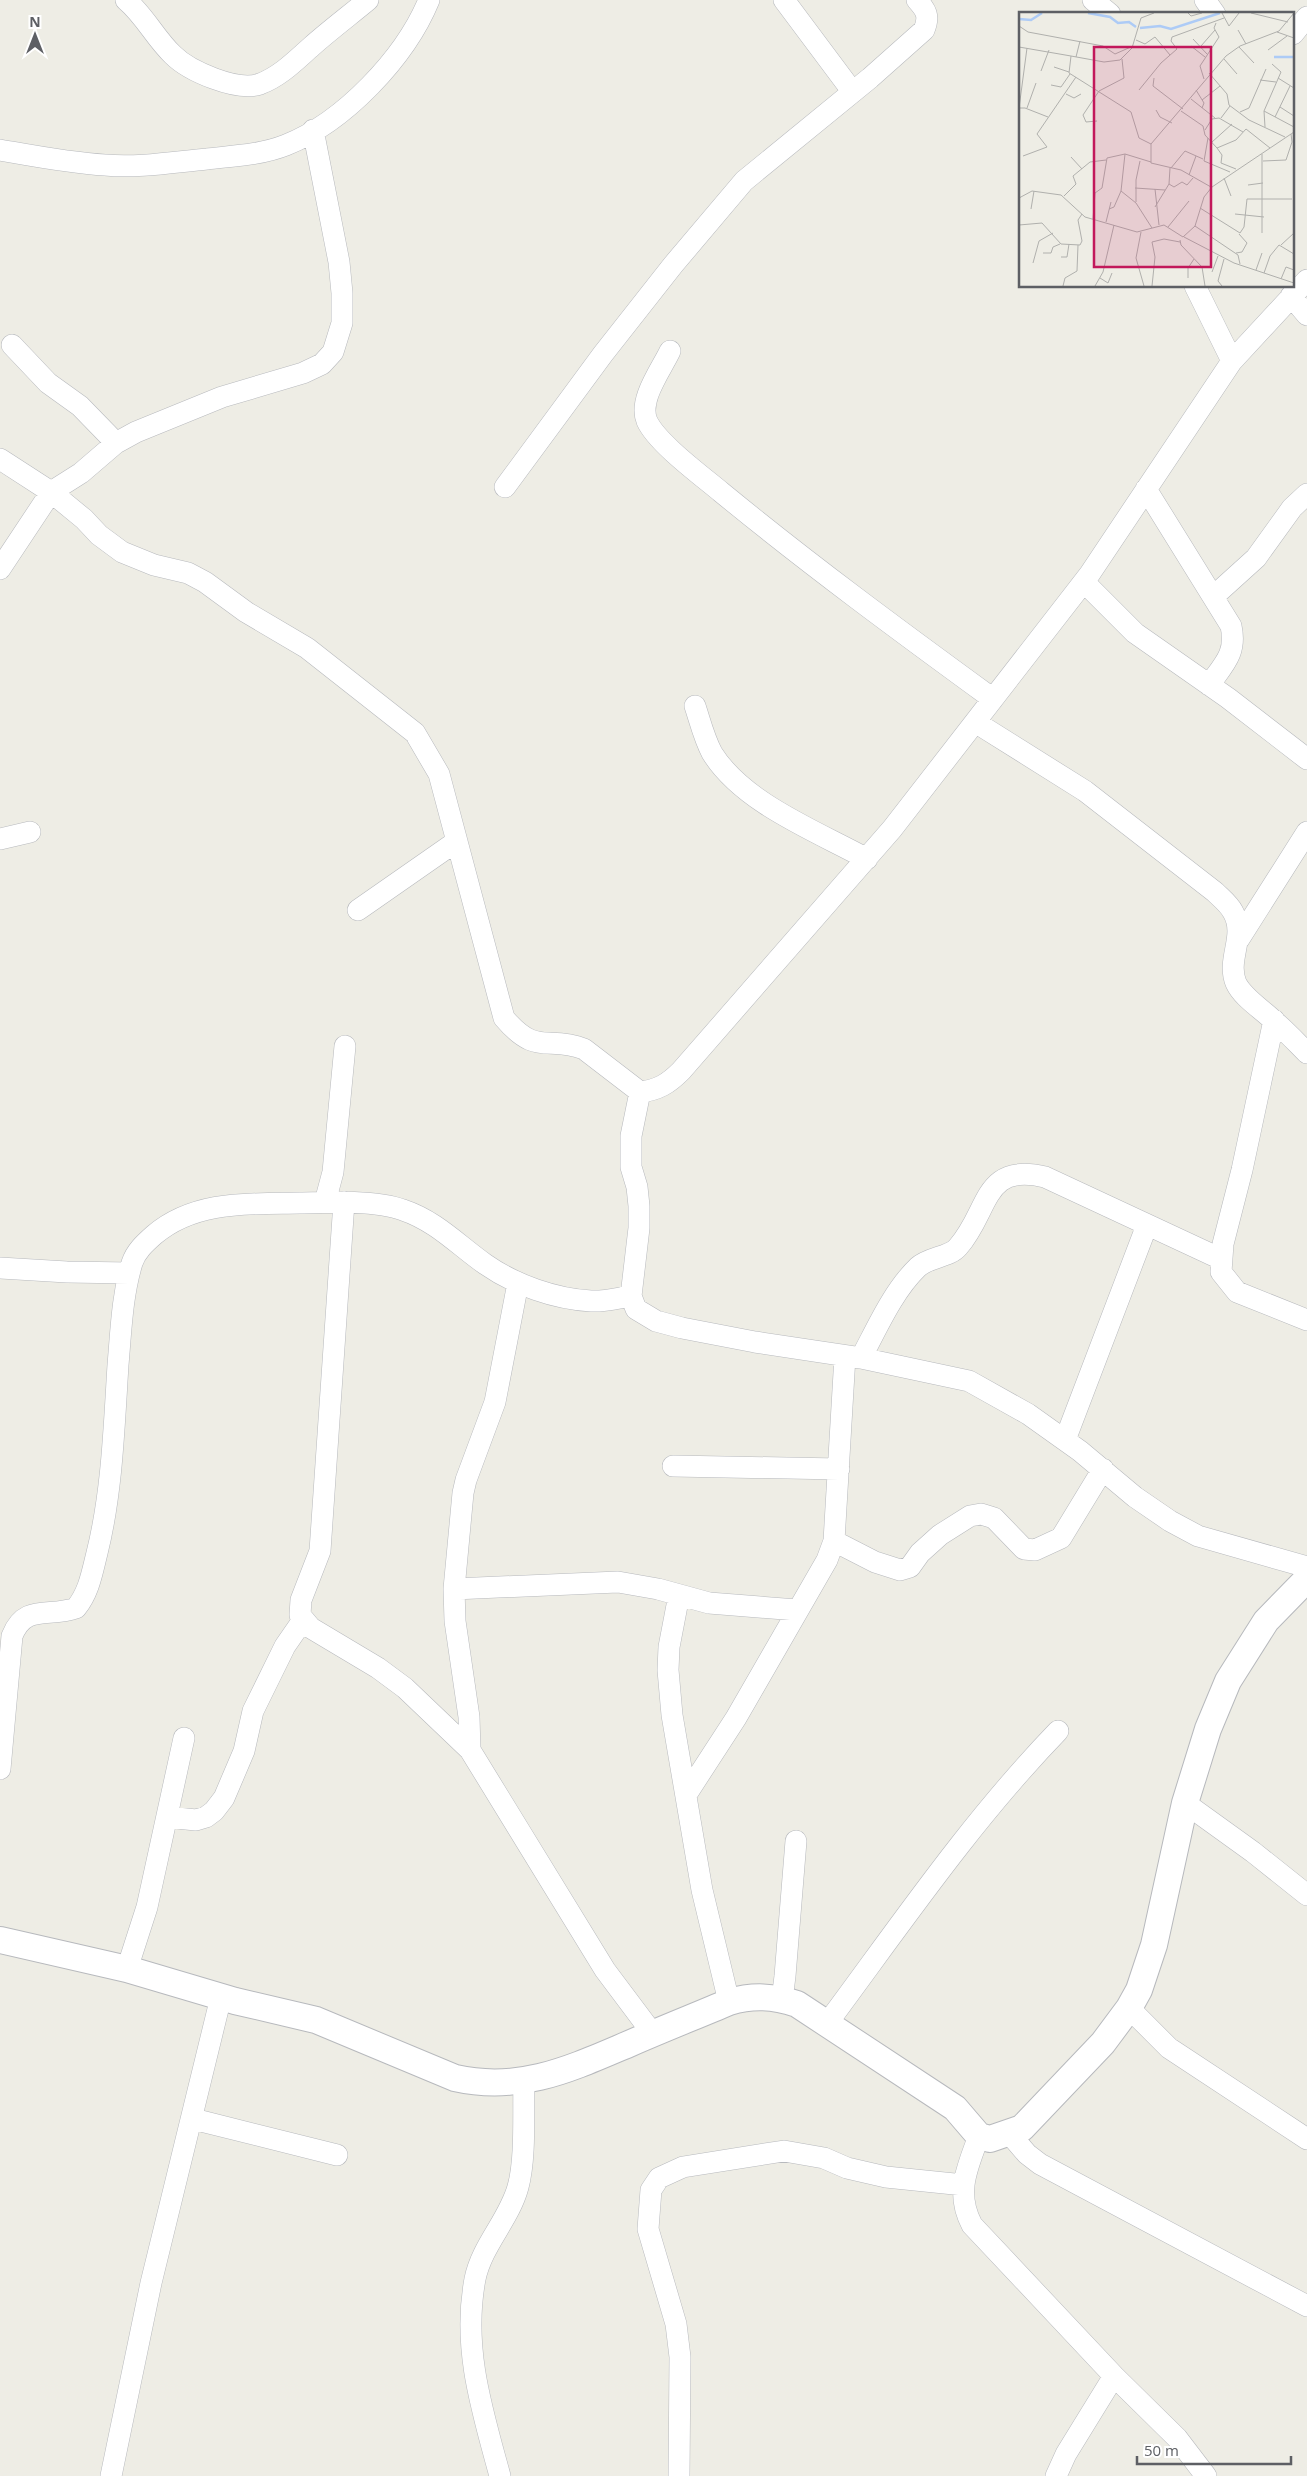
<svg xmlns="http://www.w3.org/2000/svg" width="1307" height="2476" font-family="'Open Sans',sans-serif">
	<rect width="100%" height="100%" fill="#eeede5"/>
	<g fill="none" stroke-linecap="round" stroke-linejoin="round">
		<defs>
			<path id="minor" d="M126 0C145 16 155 38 173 55 189 71 237 92 260 84 281 76 296 60 312 46 330 30 350 15 368 0
				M784 0 852 91
				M1093 0 1110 14
				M1205 0 1215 14
				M1293 34 1307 17
				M0 150C34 156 70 163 105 165 138 168 174 162 207 159 233 156 261 155 286 145 344 122 405 58 429 0
				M1195 286 1232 361
				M1291 296 1307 315
				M12 345 48 383 80 406 116 443
				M670 351C661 370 638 400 647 421 657 443 702 476 721 492 810 565 901 632 993 699
				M0 459 51 492 84 519 99 535 122 552 154 565 188 573 205 582 246 612 307 648 415 733 439 774 504 1018C537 1057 547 1035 584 1049L640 1092C658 1090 668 1084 681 1071L892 829 1089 575 1232 361 1307 280
				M505 487 603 354 673 265 744 181 870 78 924 30C930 16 926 10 917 0
				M1146 489 1231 626C1237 653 1224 664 1209 685
				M0 569 51 492 81 473 116 443 136 432 222 397 303 373 322 364 333 352 342 323V293L339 262 313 130
				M1084 582 1135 633 1228 698 1307 759
				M1214 596 1256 558 1292 508 1307 494
				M695 706C700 721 704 738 712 753 743 803 816 831 867 859
				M975 722 1085 791 1215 892C1221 898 1229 904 1233 912 1247 936 1226 959 1236 983 1243 998 1262 1009 1274 1021 1286 1031 1296 1042 1307 1053
				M0 839 30 832
				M358 910 457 841
				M1239 939 1307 832
				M1274 1020 1242 1170 1223 1244 1221 1272 1237 1292 1307 1320
				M640 1092 631 1136V1167L637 1187 639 1206V1228L631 1296 636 1309 656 1321 682 1328 755 1342 861 1358 969 1381 1028 1414 1080 1451 1135 1497 1170 1521 1198 1536 1307 1567
				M325 1202 333 1172 345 1046
				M344 1202 320 1551 301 1600 300 1615 311 1628 378 1668 405 1688 470 1750 605 1970 653 2034
				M0 1268 67 1272 129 1273
				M861 1358C877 1328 893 1291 918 1267 929 1257 950 1257 958 1247 990 1211 982 1162 1045 1177L1221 1259
				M1065 1440 1147 1225
				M673 1466 839 1469
				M834 1541 875 1562 900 1570 910 1567 920 1553 940 1535 970 1516 981 1514 994 1518 1024 1549 1035 1550 1061 1538 1103 1469
				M454 1589 618 1582 658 1589 709 1603 797 1610
				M679 1595 669 1647 668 1670 672 1715 702 1890 729 2002
				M470 1750 469 1717 455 1621 454 1589 463 1493 466 1480 495 1402 518 1283
				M0 1769 12 1636C25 1603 49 1618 76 1608 89 1592 92 1573 97 1553 112 1493 114 1428 118 1365 121 1331 122 1296 132 1263 136 1251 145 1243 154 1235 195 1200 249 1204 300 1203 329 1202 377 1200 403 1210 436 1221 458 1245 485 1264 515 1285 555 1299 591 1301 604 1302 618 1298 631 1296
				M686 1795 736 1718 827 1560 834 1541 845 1356
				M1185 1803 1253 1852 1307 1895
				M167 1817 196 1820 206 1817 214 1811 224 1798 244 1751 253 1711 285 1646 303 1620
				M127 1969 147 1907 184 1738
				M779 1998 783 1992 785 1976 796 1841
				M1129 2008 1169 2048 1307 2139
				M826 2025C901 1924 971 1821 1058 1731
				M193 2119 337 2155
				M1009 2133 1027 2154 1040 2164 1307 2306
				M979 2136C967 2168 955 2193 972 2225L1114 2376 1177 2438 1206 2476
				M111 2476 151 2283 221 1997
				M500 2476C482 2410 462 2348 475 2279 482 2245 509 2220 518 2187 526 2158 523 2112 524 2081
				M679 2476 680 2357 676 2324 648 2229 651 2190 659 2178 683 2167 784 2151 824 2158 847 2168 886 2177 964 2185
				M1056 2476 1066 2454 1114 2376"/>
			<path id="tertiary" d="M0 1940 127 1969 235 2001 316 2020 455 2078C521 2093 572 2068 631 2043 663 2029 696 2016 729 2002 753 1995 773 1996 797 2004L955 2108 979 2136 990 2139 1022 2128 1103 2043 1129 2008 1139 1990 1154 1945 1185 1803 1208 1729 1228 1681 1266 1621 1307 1579"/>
		</defs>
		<use href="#minor" stroke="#b7b9bd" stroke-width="22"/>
		<use href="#tertiary" stroke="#b7b9bd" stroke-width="28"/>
		<use href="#minor" stroke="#fff" stroke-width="21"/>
		<use href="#tertiary" stroke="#fff" stroke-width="26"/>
	</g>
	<g transform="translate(1019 12)">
		<rect width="275" height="275" fill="#eeede5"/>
		<path fill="none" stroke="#adcbf6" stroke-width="2.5" d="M69 1 91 5 99 11 110 10 117 15M0 7 12 8 23 1M121 16 141 14 152 17 201 1M255 45H275"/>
		<path fill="none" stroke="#b0b0ad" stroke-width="1" d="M169 1 172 4 183 1M203 1 210 14 220 1M232 1 269 10M0 14 9 20 84 34 96 42 114 34M219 18 227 32M258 20 275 26M174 27 188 42M117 28 126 32 136 25 151 43M172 34 186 45M182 34 196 18M0 35 52 44 50 61 112 100 120 126 132 132M220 35 235 51M8 36 0 96H6L29 105M249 38 268 24M52 44 85 50 101 48 113 36 122 6 135 1M57 45 61 29M205 47 218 62M253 52 262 60 245 99 275 115M35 55 50 60M22 59 30 38M190 61 208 82 210 93 230 108 266 125M135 66 134 74 164 97M259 66 275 76M185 67 181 54 200 25 195 16 197 11M241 68 257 70M32 73 42 75 51 62M120 78 142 51 158 37 152 29 153 25 205 6M177 78 185 91 183 96M47 82 55 86 62 82M172 87 196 106M183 88 201 74M261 95 275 104M8 96 17 71M137 98 141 105 153 111M162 99 184 114 186 123 198 136 217 128 227 117 251 136M245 99 246 115M221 100 230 96 247 57M256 105 271 74M202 106 211 94M78 109 67 110 64 103 80 79 105 66 103 47M186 118 193 107 200 106 224 120M189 126 185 149 211 160M193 130 213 112M198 136 203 143 202 151 217 157M106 142 102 179 117 191 133 216M4 144 28 135 18 122 57 65M52 145 63 157M244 149 267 148 273 130 272 122M152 156 166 139 184 147M170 163 177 144M205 166 212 184M150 172 155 175 163 170 168 173 174 166M229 173 244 171M192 175 162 158 132 151V132L207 44 221 34 260 19 275 1M116 176 146 178M136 177 140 213M45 184 57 172 54 164 71 150 87 148M0 186 13 179 42 183 66 205 118 220 145 213 164 225 176 214 185 185 193 175 275 120M117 190V168L121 149M136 195 150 172 151 156M181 196 221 221 225 215 228 187H273M12 197 15 179M90 197 95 195 102 179M216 202 245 205M74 207 76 181 83 176 88 146 106 142 132 150M87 210 92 190M0 213 23 211 42 232 61 233 63 229 59 208 63 202M176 214 219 243 221 252M149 215 170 189M122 220 117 246 125 274M243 221V142M165 225 215 251 275 271M161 228 162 233 183 255 186 274M262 233 275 221M24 241H32L34 235 41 232M217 241 223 240 228 231 220 222M42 245H48L50 232M14 251 20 229 34 221M237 258 243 241M193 260 199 244M245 261 251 244 260 233 275 242M81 266 89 271 93 261M169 266V256L175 247M262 267 267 255 275 258M44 274 46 266 58 259 59 233M76 274 84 260 95 213M133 274 136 245 133 230 145 227 161 230M203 274 199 269 205 247"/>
		<path fill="#c2185b" fill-opacity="0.15" stroke="#c2185b" stroke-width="2.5" d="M75 35H192V255H75Z"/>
		<rect width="275" height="275" fill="none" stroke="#5d5f64" stroke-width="2.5"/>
	</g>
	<g transform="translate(35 35)" stroke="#ffffff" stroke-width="4" paint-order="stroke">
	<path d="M0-4L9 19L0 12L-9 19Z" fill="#5d5f64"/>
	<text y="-8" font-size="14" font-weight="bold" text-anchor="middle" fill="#5d5f64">N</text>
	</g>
	<path d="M1137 2456v8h154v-8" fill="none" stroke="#5d5f64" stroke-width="2.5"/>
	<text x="1144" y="2456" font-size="15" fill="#5d5f64" stroke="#ffffff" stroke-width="4" paint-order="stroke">50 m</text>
</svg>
